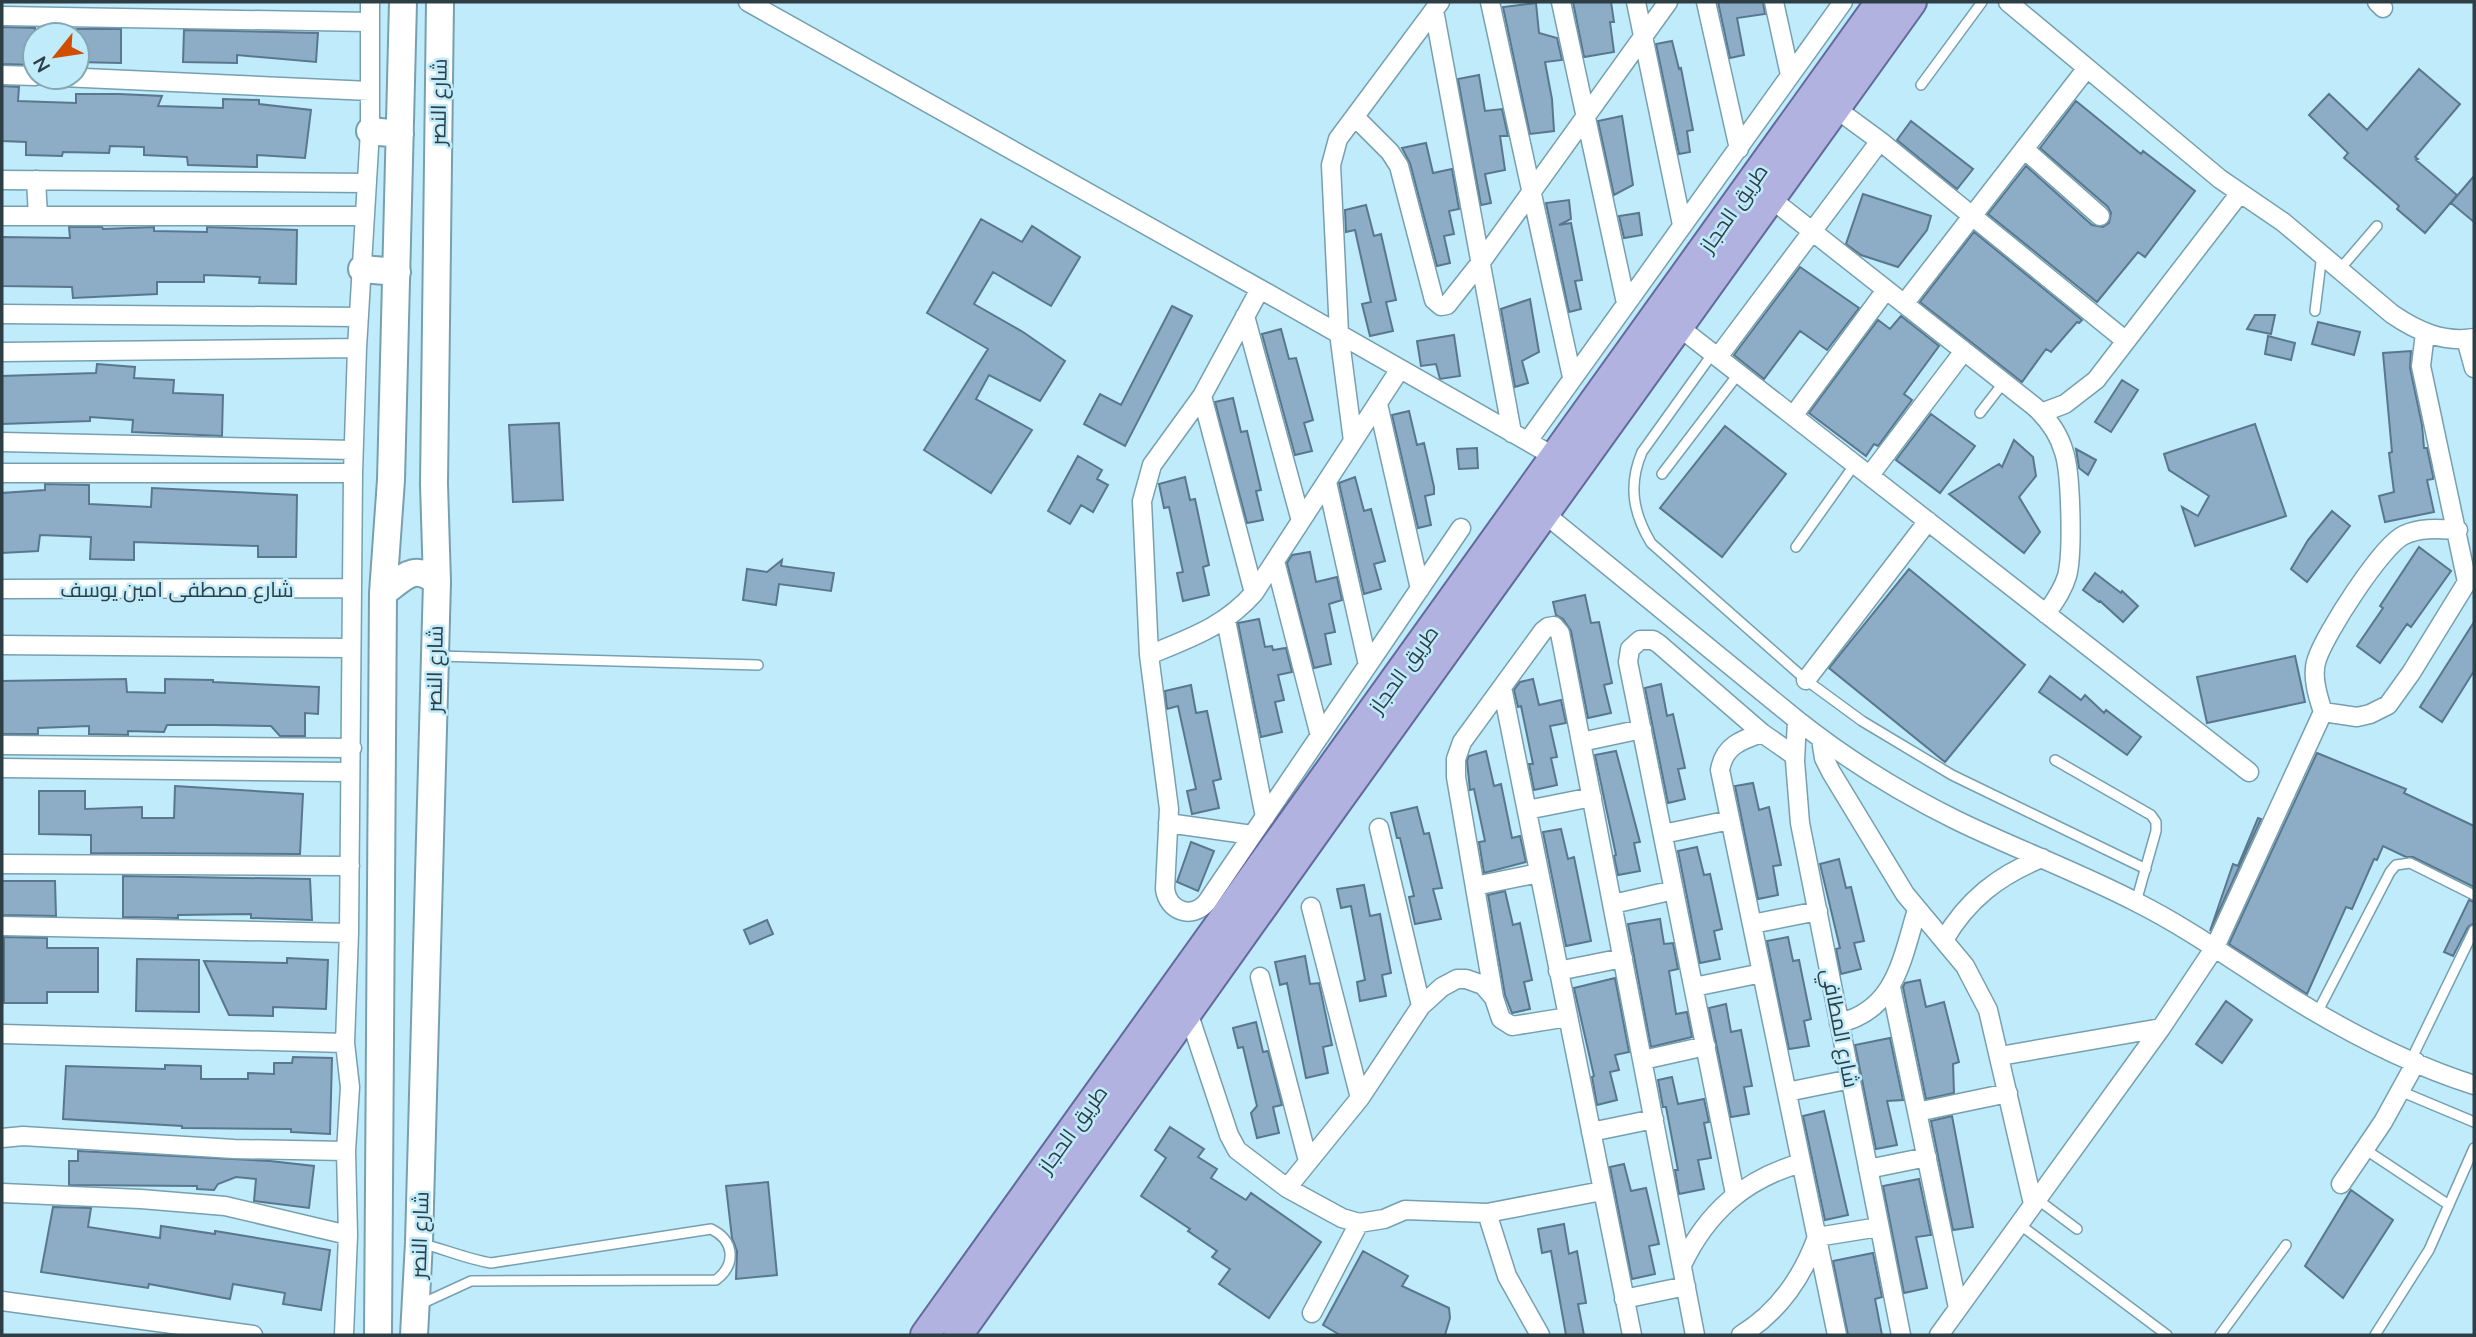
<svg xmlns="http://www.w3.org/2000/svg" width="2476" height="1337" font-family="Mulish,Cairo,sans-serif">
	<rect width="100%" height="100%" fill="#bfebfb"/>
	<path fill="#8dadc6" stroke="#59778e" stroke-width="2" d="M1573 2H1611L1614 22H1610L1614 52 1584 57Z
		M1718 2H1763L1765 14 1737 18 1744 55 1730 58Z
		M1536 3 1539 33 1557 38 1562 60 1545 62 1552 99 1554 131 1530 134 1503 7Z
		M2 27 35 28V65L2 64Z
		M77 29H121V63L77 62Z
		M184 30 318 33 316 62 237 55V63L183 62Z
		M1672 41 1679 69 1681 68 1693 130 1687 131 1690 152 1679 154 1656 44Z
		M2419 69 2460 104 2415 157 2418 159 2416 160 2457 195 2425 233 2397 209 2399 206 2344 158 2348 153 2309 115 2329 94 2367 130Z
		M1479 75 1485 111 1502 109 1508 136H1500L1505 170 1485 174 1491 203 1481 205 1458 79Z
		M2 86 19 87 18 101 76 103V94H119L162 96 158 106 223 108V99L259 100V104L311 110 305 158 257 155V167L188 165 187 157 144 155V147L110 146 109 153 63 152 62 156 26 155V142L2 141Z
		M2076 101 2141 154 2143 151 2195 191 2145 257 2138 252 2097 302 1988 214 2026 166 2092 225 2103 227 2109 223 2111 213 2108 207 2040 148Z
		M1622 116 1633 185 1614 195 1598 121Z
		M1911 121 1973 169 1957 189 1897 140Z
		M1426 143 1433 173 1452 169 1459 209 1449 211 1454 234 1444 236 1450 263 1437 266 1410 163 1402 148Z
		M2474 176V222L2451 203Z
		M1863 194 1931 216 1927 230 1898 267 1861 255 1846 244Z
		M1569 200 1571 219 1559 225 1571 223 1582 280 1575 281 1581 309 1569 312 1546 203Z
		M1366 205 1374 236 1381 234 1396 300 1386 302 1393 331 1370 336 1362 304 1371 302 1355 230 1346 232 1345 210Z
		M1639 213 1642 235 1624 238 1619 216Z
		M981 219 1022 242 1032 226 1080 257 1051 306 993 272 974 304 1023 332 1065 361 1040 401 989 375 976 399 1032 430 991 493 924 450 988 349 927 313Z
		M69 227H102L103 229 154 227V231L207 232V227L297 230 296 284 259 283 260 277 204 275V282H157V294L73 298 72 287 2 286V237L70 238Z
		M1974 232 2082 320 2079 323 2077 322 2051 352 2046 349 2022 382 1920 302Z
		M1800 267 1859 308 1827 350 1800 331 1764 379 1734 355Z
		M1530 299 1539 352 1522 361 1528 383 1515 387 1501 309Z
		M1172 306 1192 316 1125 446 1084 424 1100 394 1121 405Z
		M2255 315H2275L2271 334 2247 329Z
		M1901 316 1939 346 1904 394 1912 400 1878 446 1874 444 1866 456 1809 413 1878 320 1890 329Z
		M2318 322 2360 332 2354 355 2312 344Z
		M1281 329 1289 359 1296 358 1313 420 1304 423 1312 451 1295 455 1262 334Z
		M1454 335 1460 376 1440 379 1436 364 1421 366 1417 341Z
		M2268 336 2295 343 2291 360 2265 354Z
		M2411 351 2410 368 2422 425 2424 448H2427L2433 476V479L2427 480 2434 512 2385 522 2379 496 2394 492 2389 453 2392 452 2383 353Z
		M97 364 135 367 134 378 174 380 173 393 223 395 222 436 132 432 133 420 90 417V421L2 424V376L96 373Z
		M2122 380 2138 390 2111 432 2095 422Z
		M1233 398 1241 432 1247 431 1261 490 1256 491 1263 520 1247 523 1215 402Z
		M1409 411 1417 445 1424 443 1434 487V494L1425 496 1431 525 1418 528 1392 415Z
		M1931 414 1975 446 1940 493 1896 460Z
		M559 423 563 500 513 502 509 425Z
		M2255 424 2286 516 2195 546 2182 507 2198 516 2209 496 2169 470 2164 454Z
		M1725 426 1786 474 1722 557 1660 508Z
		M2014 440 2033 457 2036 476 2019 497 2040 532 2024 553 1949 494 1999 464 2002 467Z
		M1477 448 1478 468 1459 469 1457 449Z
		M2076 449 2096 460 2088 475 2079 468Z
		M1078 456 1102 470 1097 479 1108 485 1093 512 1081 505 1070 524 1048 511Z
		M1185 477 1190 500 1195 499 1209 565 1203 567 1209 595 1183 601 1177 573 1183 572 1169 507 1164 508 1159 484Z
		M1355 477 1364 511 1371 509 1385 561 1374 564 1381 589 1364 594 1339 483Z
		M45 484 89 485V504L151 507 152 488 297 495 296 557H258V546L134 542V560L90 559 91 537 40 535 38 551 2 553V493L45 490Z
		M2332 511 2350 526 2307 582 2291 569 2308 540Z
		M2419 547 2451 571 2411 627 2407 624 2380 663 2357 646 2383 608 2380 606Z
		M1310 552 1316 582 1337 577 1342 600 1329 604 1335 632 1325 634 1331 664 1314 668 1287 563 1292 555Z
		M782 560 781 566 834 573 831 591 779 584 776 605 743 600 747 569 767 572Z
		M1909 569 2025 665 1945 762 1829 668Z
		M2095 573 2121 593 2122 591 2138 606 2123 622 2100 601 2099 602 2083 590Z
		M1585 595 1591 623 1599 622 1612 683 1604 685 1611 713 1588 718 1571 631 1563 619 1556 615 1553 602Z
		M1259 619 1265 647 1272 646 1273 650 1286 648 1292 672 1278 675 1284 700 1275 702 1282 732 1261 737 1238 623Z
		M2474 622V671L2442 722 2420 707Z
		M2295 656 2305 702 2207 723 2197 677Z
		M2050 676 2081 700 2085 695 2104 713 2106 710 2141 737 2127 755 2039 692Z
		M126 679 127 692 165 693V679L213 680V682L319 687 318 714 305 713V736H280L271 726 213 725H167L164 732 128 731V735L89 734V726L38 728V734H2V681Z
		M1533 679 1539 705 1561 700 1566 723 1550 726 1557 757 1551 758 1557 785 1534 790 1529 764H1533L1521 706 1518 707 1514 690 1520 682Z
		M1661 684 1667 716 1673 714 1685 768 1678 769 1685 799 1668 803 1645 688Z
		M1191 685 1196 713 1207 711 1221 779 1213 781 1219 808 1192 814 1187 791 1196 789 1178 706 1167 709 1165 691Z
		M1486 751 1494 786 1501 784 1512 838 1520 836 1526 862 1484 873 1479 842 1485 841 1474 789 1470 790 1467 761 1469 756Z
		M1616 751 1640 842 1634 843 1640 871 1618 875 1614 856 1616 855 1595 755Z
		M2317 753 2406 789 2404 793 2474 826V887L2413 857H2406L2383 846 2377 860 2374 859 2352 909 2346 907 2307 994 2229 944Z
		M1753 783 1759 810 1769 807 1781 865 1773 866 1778 895 1758 899 1735 786Z
		M175 786 303 794 300 854 91 853V835L39 834V791H85V809L142 807V818H174Z
		M1417 807 1424 834 1429 833 1442 888 1433 889 1441 919 1415 924 1409 897 1414 896 1400 838H1397L1391 813Z
		M2258 818 2261 819 2210 931 2233 864 2238 866Z
		M1561 829 1568 859 1574 857 1591 941 1566 946 1543 832Z
		M1191 842 1214 851 1198 891 1177 882Z
		M1697 847 1704 875 1710 874 1722 929 1714 931 1720 959 1700 963 1678 851Z
		M1839 859 1846 888 1851 887 1864 941 1854 943 1861 969 1841 974 1836 949 1840 948 1820 864Z
		M123 876 310 879 312 920 251 918V914L178 915V918L123 917Z
		M2 881H55L56 916 2 915Z
		M1364 885 1370 916 1380 914 1391 973 1382 975 1386 996 1360 1001 1357 982 1365 980 1351 906 1341 908 1337 889Z
		M1505 891 1513 925 1520 923 1532 980 1524 982 1530 1009 1512 1013 1505 995 1489 900 1488 895Z
		M2469 900 2474 902V923L2468 927 2453 956 2444 952Z
		M1660 919 1664 944 1673 943 1678 969 1669 971 1676 1014 1687 1012 1692 1037 1651 1047 1628 924Z
		M767 920 773 934 750 944 744 930Z
		M4 937 47 938V948H98V992H47V1003H4Z
		M1788 937 1793 961 1799 960 1811 1019 1804 1021 1809 1046 1789 1049 1767 941Z
		M1305 956 1310 984 1319 983 1332 1045 1323 1047 1328 1073 1306 1078 1287 983 1280 985 1275 962Z
		M287 958 328 960 326 1009 273 1007V1016L229 1015 204 961 287 963Z
		M137 959 199 960V1012L136 1011Z
		M1615 978 1629 1052 1615 1055 1619 1070 1610 1072 1617 1100 1597 1105 1592 1077 1594 1076 1574 988Z
		M1920 980 1926 1007 1944 1002 1959 1062 1953 1064 1954 1093 1926 1099 1903 987 1905 983Z
		M2226 1001 2252 1020 2222 1063 2196 1044Z
		M1726 1004 1731 1032 1741 1030 1752 1086 1744 1087 1749 1114 1731 1117 1709 1008Z
		M1256 1022 1263 1052 1268 1051 1282 1105 1273 1107 1279 1133 1257 1138 1251 1113 1257 1106 1243 1047 1238 1048 1233 1028Z
		M1890 1038 1903 1100 1887 1101 1897 1145 1876 1149 1855 1045Z
		M293 1057 332 1058 330 1134 291 1132V1129L182 1128V1126L63 1119 66 1066 165 1069V1065L201 1066V1079H248V1073L274 1074V1063H292Z
		M1672 1077 1678 1104 1704 1099 1709 1122 1704 1123 1711 1158 1698 1160 1704 1189 1679 1194 1675 1170H1678L1666 1107H1663L1658 1080Z
		M1824 1111 1848 1215 1825 1220 1803 1116Z
		M1952 1116 1973 1227 1953 1230 1931 1121Z
		M1170 1127 1204 1149 1198 1157 1217 1169 1211 1178 1246 1200 1251 1193 1321 1242 1269 1318 1219 1284 1230 1269 1212 1257 1217 1251 1188 1231 1190 1229 1141 1196 1166 1158 1155 1150Z
		M78 1151 270 1161 314 1166 309 1208 254 1201 256 1179 236 1177 218 1184 214 1190 197 1189V1186L69 1185V1161H78Z
		M1624 1164 1631 1191 1646 1188 1659 1244 1649 1246 1655 1274 1632 1279 1610 1167Z
		M1919 1179 1931 1235 1916 1237 1927 1288 1904 1293 1883 1186Z
		M768 1182 777 1275 736 1279 737 1251 732 1238 726 1186Z
		M2351 1190 2393 1220 2343 1298 2305 1266Z
		M53 1207 91 1208 88 1227 160 1238 161 1226 215 1234V1231L330 1250 321 1310 283 1304 285 1293 233 1284 230 1299 149 1284 148 1288 41 1272Z
		M1564 1224 1569 1254 1577 1251 1586 1303 1578 1304 1584 1335H1566L1551 1251 1542 1253 1538 1229Z
		M1363 1251 1408 1276 1402 1286 1449 1308 1450 1318 1445 1335H1340L1323 1325Z
		M1873 1253 1882 1297 1875 1299 1882 1335H1848L1833 1261Z"/>
	<g fill="none" stroke-linecap="round" stroke-linejoin="round">
		<defs>
			<path id="lane" d="M1921 85 1982 2
				M2340 269 2377 226
				M2315 311 2322 254
				M1713 353 1642 452C1628 485 1633 513 1651 543L1806 680 1862 721 1952 775 2146 869
				M1980 413 2004 382
				M1662 474 1739 373
				M1796 547 1855 464
				M438 656 758 665
				M2055 760 2151 815 2156 822V831L2136 902
				M2317 1013 2390 872 2396 865 2410 863 2474 895
				M2411 1060 2474 930
				M2400 1091 2474 1122
				M2366 1150 2449 1205
				M2037 1199 2077 1229
				M2019 1224 2167 1335
				M420 1243C444 1249 467 1259 491 1263L711 1229C734 1240 737 1264 716 1280L471 1281 421 1304
				M2220 1335 2286 1245
				M2375 1335 2429 1250 2474 1148"/>
			<path id="street" d="M748 2 1260 289 1555 457
				M1490 2 1572 377
				M1561 2 1626 303
				M1636 2 1682 225
				M1706 2 1739 149
				M1774 2 1790 75
				M2008 2 2220 179 2283 222 2392 314C2417 331 2443 343 2474 338
				M2377 2 2383 8
				M1434 10 1512 433
				M2 16 370 22
				M2 75 35 76
				M62 77 370 91
				M1835 108 1880 141 2126 341
				M1356 118 1390 152 1399 166 1434 300 1441 306 1447 305 1481 262 1668 2
				M2024 149 2100 216
				M2 180 367 183
				M36 180 38 216
				M1770 198 2035 407C2048 419 2059 434 2064 452 2071 473 2073 554 2067 576 2063 590 2054 602 2046 614
				M2 216H365
				M1260 289 1202 396 1152 465 1142 501 1149 655 1169 809 1165 889C1168 911 1192 920 1207 902L1461 528
				M1904 304 2087 68
				M2 314 359 317
				M1245 316 1301 521
				M1679 327 2249 772
				M2425 333 2421 366 2467 582
				M2466 339 2474 368
				M2 352 357 348
				M1718 357 1880 141
				M1202 396 1254 593
				M1378 404 1420 589
				M2041 413 2065 404 2096 380 2240 193
				M1793 416 1886 290
				M1353 441 1339 333 1331 165 1338 139 1440 2
				M1528 441 1843 2
				M2 442 353 450
				M2 473H353
				M1870 475 1964 351
				M1327 482 1368 665
				M1545 514 1797 720C1846 759 1901 793 1958 821 2016 849 2078 872 2136 902 2188 928 2235 962 2284 993 2343 1030 2408 1064 2474 1085
				M1275 561 1320 736
				M2 589 351 588
				M1226 620 1265 817
				M2 645 351 648
				M1149 655C1190 638 1224 627 1254 593L1400 369
				M1806 680 1928 521
				M1502 687 1632 1335
				M2323 712C2318 697 2311 675 2317 659 2325 634 2382 545 2404 535 2421 527 2440 529 2458 530
				M1797 720 1795 761 1800 823 1901 1335
				M1821 739 1824 758 1831 772 1905 894 1965 966 1988 1010 2033 1204
				M1581 742 1642 729
				M2 745 352 748
				M1795 756 1762 733C1741 740 1724 746 1720 770L1837 1335
				M2 768 349 772
				M1527 810 1592 797
				M1168 823 1252 835
				M1379 828 1421 1006
				M1663 834 1730 820
				M2 864 350 866
				M1475 886 1539 873
				M1613 904 1674 890
				M1311 907 1360 1098
				M1752 924 1818 911
				M2 926 349 933
				M1944 940C1967 900 1999 875 2042 858
				M1558 971 1623 958
				M1260 977 1308 1161
				M1694 987 1762 973
				M1891 987 1958 1308
				M1494 998 1456 777V759L1462 742 1543 631 1548 627 1554 626 1560 633 1695 1335
				M1188 1012 1229 1135 1237 1150 1287 1188 1342 1218 1359 1223 1384 1219 1405 1210 1487 1213 1602 1191
				M1839 1023C1896 1010 1902 958 1917 910
				M2 1034 345 1043
				M2000 1056 2161 1028
				M1643 1060 1706 1046
				M1787 1092 1851 1079
				M1917 1112 2008 1093
				M1591 1132 1654 1119
				M2 1138 23 1136 234 1149 346 1151
				M1868 1169 1927 1157
				M2341 1184 2383 1122 2416 1062
				M1287 1188 1360 1098 1421 1006 1442 987 1457 979H1466L1483 985 1494 998 1501 1019 1512 1026 1568 1017
				M2 1193 141 1199 225 1206 348 1235
				M1735 1194 1628 662 1630 649 1640 640H1653L1659 644 1762 733
				M1487 1213 1507 1276 1540 1335
				M1682 1265C1707 1212 1745 1179 1801 1163
				M1624 1299 1686 1286
				M2 1301 253 1335
				M1312 1313 1359 1223
				M344 1335 348 1235 346 1151 350 1087 345 1043 349 933 353 473 357 348 370 131V2
				M1741 1335C1779 1312 1802 1278 1817 1237L1879 1227
				M1939 1335 2161 1028 2215 947 2323 712 2357 717 2370 714 2388 705 2411 673 2467 582 2474 580"/>
			<path id="secondary" d="M370 131 400 134
				M362 269 397 272
				M383 593C403 579 413 562 437 582
				M378 1335 383 593 391 480 403 2
				M414 1335 419 1242 437 582 434 484 440 2"/>
			<path id="primary" d="M925 1335 1880 2
				M958 1335 1333 808 1912 2"/>
		</defs>
		<use href="#lane" stroke="#76a0af" stroke-width="12"/>
		<use href="#street" stroke="#76a0af" stroke-width="21"/>
		<use href="#secondary" stroke="#76a0af" stroke-width="30"/>
		<use href="#primary" stroke="#62699c" stroke-width="32"/>
		<use href="#lane" stroke="#fff" stroke-width="9"/>
		<use href="#street" stroke="#fff" stroke-width="18"/>
		<use href="#secondary" stroke="#fff" stroke-width="26"/>
		<use href="#primary" stroke="#b2b2e0" stroke-width="28"/>
	</g>
	<g text-anchor="middle" dominant-baseline="central" stroke-width="5" stroke-linejoin="round" paint-order="stroke">
		<g font-size="21" fill="#2d3f45" stroke="#bfebfb">
			<text transform="translate(438 102) rotate(-89)">شارع النصر</text>
			<text transform="translate(1733 208) rotate(-55)">طريق الحجاز</text>
			<text x="177" y="589">شارع مصطفى امين يوسف</text>
			<text transform="translate(434 669) rotate(-89)">شارع النصر</text>
			<text transform="translate(1403 669) rotate(-54)">طريق الحجاز</text>
			<text transform="translate(1841 1028) rotate(79)">شارع المطافي</text>
			<text transform="translate(1072 1129) rotate(-54)">طريق الحجاز</text>
			<text transform="translate(419 1235) rotate(-88)">شارع النصر</text>
		</g>
	</g>
	<rect width="2476" height="1337" fill="none" stroke="#2d3f45" stroke-width="7"/>
	<g transform="translate(56 56) rotate(240)"><circle r="33" fill="#bfebfb" stroke="#85a6b2" stroke-width="2"/>
	<path d="M0-5L12 26L0 18L-12 26Z" fill="#d14d00"/>
	<text y="-10" font-size="19" font-weight="bold" text-anchor="middle" fill="#2d3f45">N</text>
	</g>
</svg>
